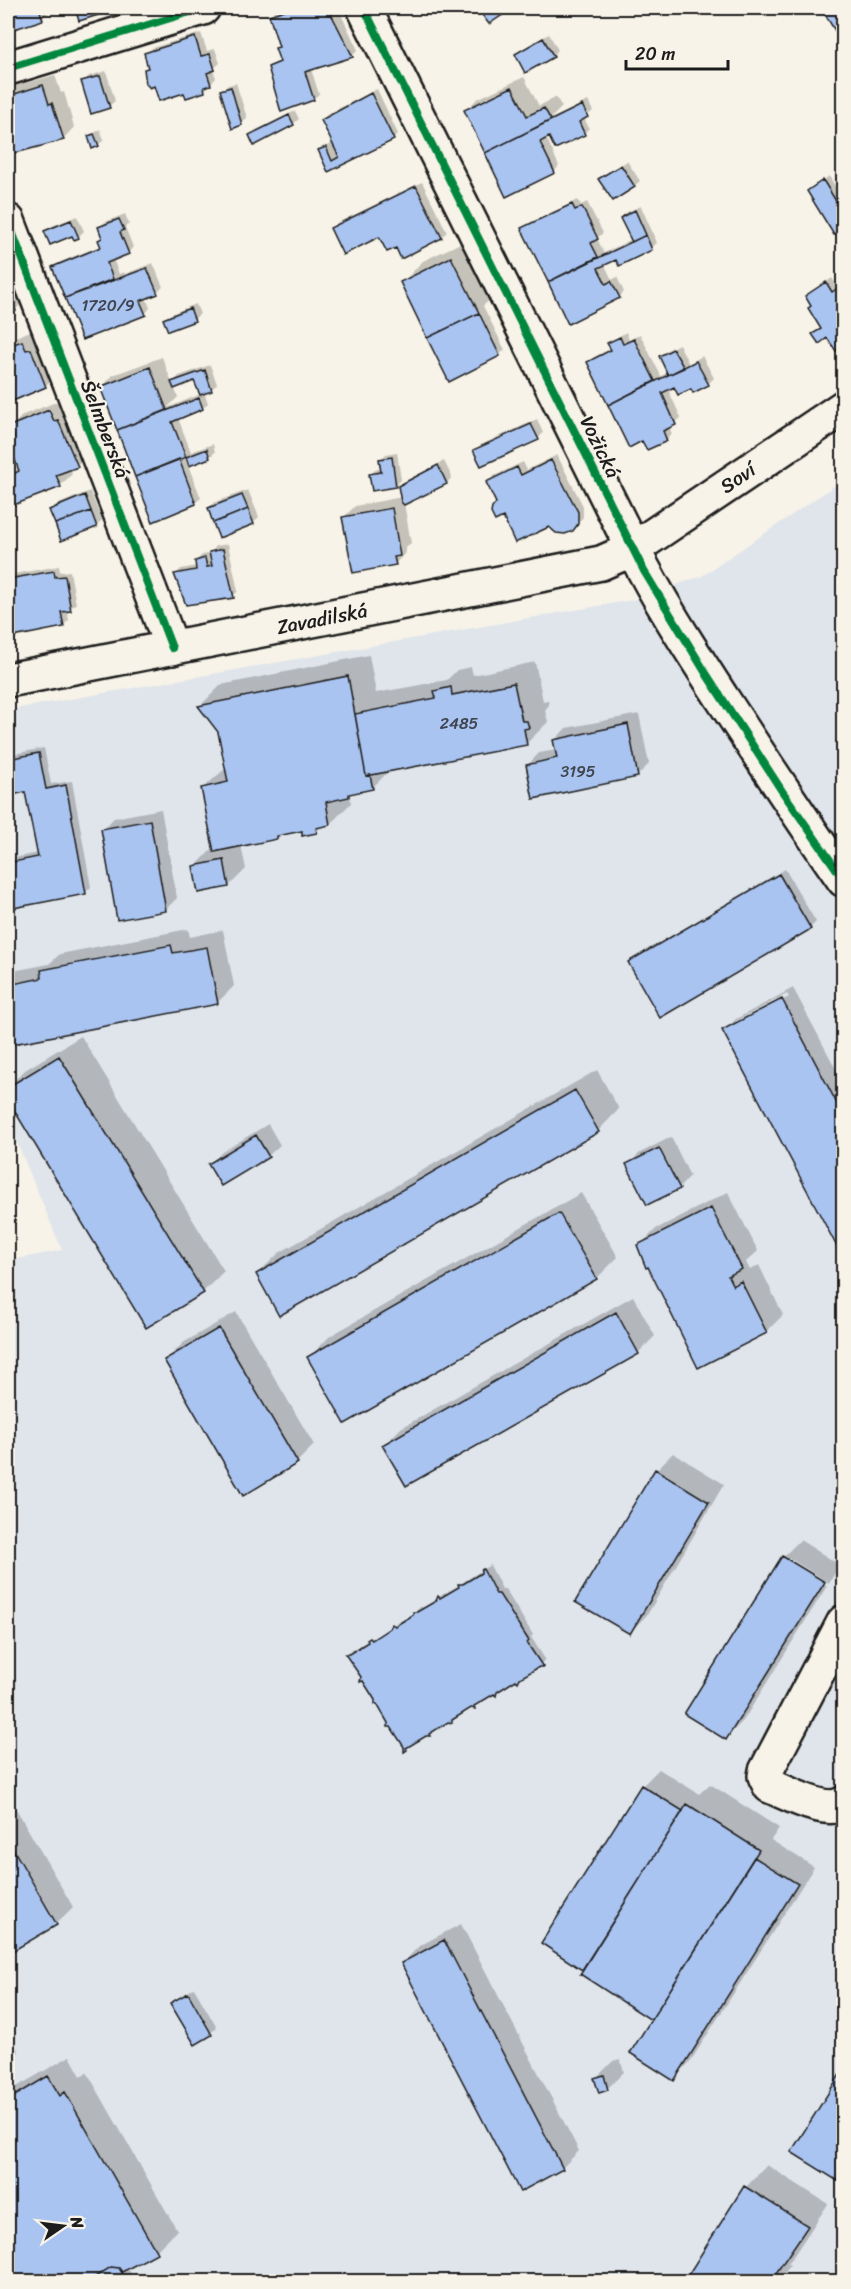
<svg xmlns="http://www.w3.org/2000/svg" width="851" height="2289" font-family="Sriracha,sans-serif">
	<rect width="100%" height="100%" fill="#f7f3e8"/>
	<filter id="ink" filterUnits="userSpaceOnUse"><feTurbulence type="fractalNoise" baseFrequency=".0167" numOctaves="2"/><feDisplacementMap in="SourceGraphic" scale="12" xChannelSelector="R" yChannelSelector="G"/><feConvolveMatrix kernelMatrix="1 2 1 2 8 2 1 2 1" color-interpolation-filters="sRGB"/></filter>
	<g filter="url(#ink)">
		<path fill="#e0e5eb" d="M843 480V2281L8 2282V1261L62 1250 8 1121V710L632 600 702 576Z"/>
		<path fill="#0003" fill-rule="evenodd" d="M8 8H46L48 13 42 19 8 30Z
			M77 8H116L80 19Z
			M282 8H338L358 50 352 56 311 69 319 94 313 99 270 67 281 60 277 49 280 46 271 15 276 9Z
			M201 33 207 51 215 49 220 63 213 69 216 78 210 85 204 91H185L155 85 146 70 149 66 146 54 152 48Z
			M549 34 558 50 553 55 516 54 522 49Z
			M106 71 115 101 109 106 83 82 89 76Z
			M55 75 61 93 64 92 74 127 63 139 8 145V88Z
			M524 77 539 106 556 97 562 107 550 119 588 101 593 111 584 118 589 128 584 134 550 135 546 137 559 166 554 172 487 153 466 110 477 99Z
			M236 83 247 118 241 124 222 91 228 85Z
			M377 89 398 134 393 139 329 170 320 151 333 142 322 120 328 114Z
			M295 111 299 119 293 124 251 136 256 130Z
			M100 129 104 140 98 145 89 137Z
			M627 161 640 181 634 186 600 179Z
			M829 176 844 200V227L809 191Z
			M422 182 447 232 441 237 396 246 380 235 331 228 337 223Z
			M578 200 581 205 587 202 603 233 597 238 604 253 632 239 622 218 627 212 641 206 657 243 651 248 620 264 616 258 604 263 612 280 617 277 624 292 619 297 569 322 523 229 529 223Z
			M125 214 129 224 125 227 133 247 128 253 113 259 119 274 124 272 125 274 153 263 163 287 157 292 146 297 150 308 145 314 82 338 54 267 60 262 102 245 100 240 103 237 99 228 105 222Z
			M77 216 84 231 78 237 73 234 46 231 52 226Z
			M473 237 499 291 483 306 505 350 499 355 402 283 423 261Z
			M8 271 21 304 15 310 8 313Z
			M832 278 838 287 844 284V345L828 336 814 334 822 327 807 296Z
			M196 304 200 314 194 319H165L171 314Z
			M33 330 57 374 45 386 8 401V340Z
			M626 332 629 340 640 334 661 376 669 372 661 356 667 350 679 344 689 364 702 356 714 378 708 384 692 387 675 385 668 389 681 418 669 427 672 434 666 440 648 448 643 439 630 446 589 362 594 357 612 348 609 343Z
			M162 357 172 383 179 376 210 365 217 384 211 390 204 392 208 403 203 408 178 418 191 452 213 444 215 452 210 457 188 465 201 498 195 503 154 520 102 387 113 375ZM195 379 201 394 167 408 178 397 174 387Z
			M61 400 88 454 77 465 70 468 72 474 60 486 12 504 8 492V480L19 467 9 439 15 433 12 426 23 415Z
			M537 419 543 433 538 439 475 450 481 445Z
			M397 452 401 480 396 485 370 475 376 469 381 468 380 460 386 454Z
			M557 455 583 506V517L572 530 550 525 488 482 494 476 523 462 527 470Z
			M444 461 452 477 447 483 404 503 411 543 406 548V552L395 564 343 518 355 506 402 497 400 486 405 481Z
			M248 490 259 517 253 523 209 508 215 502Z
			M90 491 102 520 96 526 51 510 56 505Z
			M228 544 238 591 233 596 175 575 181 569 197 566 196 561 202 555 211 553 216 546Z
			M59 566 60 572 70 571 76 604 67 610 69 620 63 626 8 636V571V575Z
			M369 655 376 693 447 680 457 670 471 667 473 675 535 662 543 701 548 700 549 705 545 710 548 722 526 744 391 769 372 788 352 792 349 795 351 803 330 824 323 825 316 832 303 829 281 833 277 838 241 845 246 869 229 886 195 867 211 850 215 849 202 789 227 767 220 731 200 706 221 685Z
			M639 714 649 764 638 775 528 765 539 753 557 750 555 740 566 728Z
			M44 748 51 784 72 781 91 887 86 892 8 907V859L39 853 26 791 8 794V755Z
			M161 809 177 898 166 909 102 830 114 818Z
			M785 869 816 922 810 928 630 962 635 957Z
			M188 929 190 937 223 930 234 986 217 1003 8 1044V977L13 971 49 964 60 954Z
			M793 988 844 1084V1257L724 1030 736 1019ZM787 994 789 997 736 1024V1021Z
			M81 1036 224 1271 203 1292 146 1326 8 1097V1087L25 1070Z
			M597 1070 619 1109 598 1131 257 1274 279 1253Z
			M268 1124 280 1145 268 1156 210 1164 222 1152Z
			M671 1137 690 1176 679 1188 628 1164 640 1153Z
			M728 1192 758 1251 746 1262 750 1270 759 1265 783 1315 766 1332 639 1246 656 1229Z
			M581 1193 618 1257 597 1278 345 1422 309 1357 330 1336Z
			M633 1296 655 1336 638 1353 407 1484 384 1445 401 1428Z
			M236 1312 314 1445 297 1462 166 1360 183 1343Z
			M673 1453 724 1484 647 1615 630 1632 656 1470Z
			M800 1540 840 1565 829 1583 786 1556V1560L827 1586 743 1721 726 1738 783 1557Z
			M490 1565 502 1589H505L533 1635 531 1637 545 1659 540 1665 376 1703 347 1655 352 1650 392 1627 398 1621H401L414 1613 420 1607H424Z
			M659 1769 699 1794 710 1784 779 1828 771 1840 814 1867 690 2062 673 2079 653 2019 543 1943 642 1786Z
			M8 1795 73 1907 56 1924 11 1950 8 1943Z
			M461 1924 579 2151 562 2168 403 1963 419 1946Z
			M194 1988 217 2028 195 2043 172 2003Z
			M8 2032 19 2052 8 2063Z
			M70 2056 81 2076 87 2072 177 2230 156 2251 127 2267 136 2282H8V2092Z
			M620 2059 624 2072 607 2089 596 2078 613 2061Z
			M767 2165 828 2204 788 2264 790 2265 779 2282H702L690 2274 746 2187Z"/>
		<path fill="#aac4f1" stroke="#1c1c1c" stroke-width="1.5" d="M8 8H39L43 20 8 31Z
			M75 8H121L79 21Z
			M291 8H328L353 57 305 72 314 100 281 112 268 67 280 62 275 48 279 47 269 15Z
			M477 8H513L489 24Z
			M821 8H844V30L837 34Z
			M195 37 201 56 210 54 215 70 207 73 211 85 204 87 205 92 186 98 184 93 159 101 154 86 150 88 146 84 144 69 148 68 144 53Z
			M543 38 554 57 525 73 515 54Z
			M100 76 110 108 91 114 81 81Z
			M43 85 49 104 52 103 64 140 15 153 12 145 8 146V96Z
			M231 87 242 125 232 129 220 90Z
			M512 87 527 116 544 108 551 120 485 153 464 110Z
			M371 93 394 140 328 172 318 150 326 147 332 161 339 157 321 120Z
			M582 105 588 117 579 122 585 135 555 149 549 137 540 142 555 173 506 197 485 153Z
			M289 115 294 125 254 146 249 135Z
			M94 134 99 146 92 149 88 136Z
			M621 165 635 187 613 201 598 179Z
			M823 180 844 214V229L834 235 807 191Z
			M416 186 442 238 401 259 396 248 387 252 379 237 343 255 330 228Z
			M572 204 575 210 582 207 598 239 591 243 598 257 548 282 521 228Z
			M635 210 646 235 632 242 620 218Z
			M119 219 124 230 120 232 129 254 107 263 113 279 65 298 52 267 101 247 98 240 102 238 98 227Z
			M71 220 79 238 74 240 72 236 50 245 44 231Z
			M646 235 652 250 619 266 616 260 598 268 606 284 611 281 620 298 568 324 548 282Z
			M451 257 479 313 427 338 400 282Z
			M147 268 158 294 140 301 146 315 82 340 65 298Z
			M826 282 832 292 844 284V346L836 351 827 338 819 344 812 334 821 329 808 308 811 306 805 296Z
			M8 290 16 311 8 314Z
			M190 308 195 321 168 331 163 319Z
			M479 313 500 356 449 382 427 338Z
			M620 337 623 344 634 339 655 381 608 405 587 362 611 350 607 343Z
			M22 341 26 350 31 349 46 387 8 403V346Z
			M673 349 684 368 668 375 659 356Z
			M696 361 709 385 693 393 691 389 678 395 674 387 662 393 676 425 663 431 667 441 647 450 642 441 629 448 608 405Z
			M150 367 167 410 117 430 100 387Z
			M205 370 212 391 200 395 194 381 174 389 171 382Z
			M199 398 203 409 172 422 186 457 135 477 117 430Z
			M49 410 54 421 58 420 78 467 56 475 61 487 11 506 8 496V477L19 471 8 441V439L14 437 10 426Z
			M531 424 539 440 481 466 473 450Z
			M207 449 210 458 189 466 186 457Z
			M392 457 396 487 372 491 369 474 381 472 379 459Z
			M179 459 196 504 153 522 135 477Z
			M551 460 578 512V524L573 531 565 534 556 533 549 527 515 543 503 517 495 521 491 513 492 508 496 503 486 482 517 467 521 475Z
			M438 465 447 484 404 505 401 502 398 486Z
			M85 495 91 511 55 524 49 510Z
			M242 495 248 509 213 523 208 508Z
			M392 508 400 556 394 557 396 565 353 573 342 517Z
			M248 509 254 524 219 538 213 523Z
			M91 511 97 527 61 541 55 524Z
			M223 549 234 598 186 605 174 574 196 570 195 561 205 558 207 567 212 566 209 552Z
			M54 571 55 577 65 576 71 611 61 612 64 627 13 637 8 605V579Z
			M8 605 13 637 8 638Z
			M348 676 366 776 370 775 373 789 349 794V797L326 802 330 825 316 828 317 833 302 836V831L277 836V839L214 852 201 788 228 782 218 732 198 706Z
			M514 683 522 721H527L529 728 524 729 527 745 366 776 355 714 436 698 434 691 451 687 452 695Z
			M628 724 638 777 533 799 526 765 557 758 553 740Z
			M39 753 46 789 66 785 86 894 8 909V863L38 857 25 792 8 796V759Z
			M150 820 166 911 117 920 101 829Z
			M224 860 229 887 198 893 193 866Z
			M779 874 811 929 660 1018 628 962Z
			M171 945 173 953 207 947 218 1004 8 1045V985L42 978 41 970Z
			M782 999 844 1117V1260L722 1030Z
			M59 1056 204 1293 146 1328 8 1100V1087Z
			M575 1090 599 1132 279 1316 256 1274Z
			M256 1135 269 1157 221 1186 208 1164Z
			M659 1148 680 1189 647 1205 626 1164Z
			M711 1208 742 1269 728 1276 733 1286 741 1281 767 1333 698 1368 648 1267 646 1268 637 1245Z
			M559 1213 597 1279 345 1424 307 1357Z
			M616 1312 639 1354 406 1486 382 1445Z
			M219 1328 298 1463 243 1496 164 1360Z
			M655 1469 709 1502 630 1634 575 1602Z
			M782 1556 825 1582 726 1740 684 1714Z
			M483 1569 496 1594H499L529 1641 527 1643 543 1667H539L520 1678 518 1682 516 1680 497 1692 496 1696 494 1694 474 1706 475 1709 471 1708 452 1720V1723L448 1722 429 1734 430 1736H426L406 1748 407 1750 404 1752V1747L391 1727H388V1723L377 1704H375V1700L363 1681 360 1682 361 1677 345 1654H349L368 1642 367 1640 370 1638 372 1640 390 1628 392 1624 395 1626 413 1615V1612H417L436 1601 438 1596 440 1598 459 1587 458 1584H463L481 1573V1570Z
			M641 1785 683 1811 582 1970 541 1943Z
			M687 1804 759 1850 651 2020 580 1974Z
			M8 1840 57 1925 11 1952 8 1946Z
			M754 1857 798 1884 674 2081 630 2053Z
			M444 1940 563 2169 520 2192 401 1963Z
			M188 1993 212 2035 195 2045 170 2003Z
			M844 2068V2185L791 2152Z
			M604 2075 608 2090 599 2093 594 2078Z
			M48 2076 60 2096 65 2092 157 2253 122 2272 119 2268 111 2267 87 2282H8V2100Z
			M744 2186 808 2226 770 2282H699L688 2275Z
			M111 2267 119 2268 127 2282H91L90 2280Z"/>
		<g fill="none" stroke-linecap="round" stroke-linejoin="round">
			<defs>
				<path id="minor" d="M364 8 633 549
					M8 68 203 8
					M8 221 172 648
					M844 1622 766 1771 765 1776 770 1786C788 1793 826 1815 844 1803"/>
				<path id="major" d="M633 549C659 601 691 650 722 698 762 759 802 820 844 880
					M8 680 601 563 633 549 844 407"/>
			</defs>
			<use href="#minor" stroke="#1c1c1c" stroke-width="38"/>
			<use href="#major" stroke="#1c1c1c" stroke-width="38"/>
			<use href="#minor" stroke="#f7f3e8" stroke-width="33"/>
			<use href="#major" stroke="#f7f3e8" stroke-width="33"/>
			<defs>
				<path id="cycleway" d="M364 8 644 571 707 675 782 791 844 880
					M8 68 203 8
					M8 221 172 648"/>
			</defs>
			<use href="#cycleway" stroke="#f7f3e8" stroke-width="11"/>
			<use href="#cycleway" stroke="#00873e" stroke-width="8"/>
		</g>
	</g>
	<g text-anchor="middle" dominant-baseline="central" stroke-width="4.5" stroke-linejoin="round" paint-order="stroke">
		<g font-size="16" fill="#404651">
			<text x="108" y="305">1720/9</text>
			<text x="459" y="723">2485</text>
			<text x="578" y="771">3195</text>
		</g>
		<g font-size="20" fill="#1c1c1c" stroke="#f7f3e8">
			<text transform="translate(105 429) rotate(69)">Šelmberská</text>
			<text transform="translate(600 447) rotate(64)">Vožická</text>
			<text transform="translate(738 478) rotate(-34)">Soví</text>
			<text transform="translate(322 619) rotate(-11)">Zavadilská</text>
		</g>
	</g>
	<rect width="851" height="2289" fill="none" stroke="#f7f3e8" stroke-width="30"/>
	<rect x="15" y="15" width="821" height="2259" fill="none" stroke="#1c1c1c" stroke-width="2" filter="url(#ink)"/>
	<g transform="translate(63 2226) rotate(76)" stroke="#f7f3e8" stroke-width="4.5" paint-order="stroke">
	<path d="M0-4.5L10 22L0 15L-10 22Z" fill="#1c1c1c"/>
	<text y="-9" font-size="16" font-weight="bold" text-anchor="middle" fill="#1c1c1c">N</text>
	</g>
	<path d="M626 60v9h102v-9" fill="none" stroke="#1c1c1c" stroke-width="3"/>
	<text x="635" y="60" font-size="18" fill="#1c1c1c" stroke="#f7f3e8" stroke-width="4.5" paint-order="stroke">20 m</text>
</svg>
